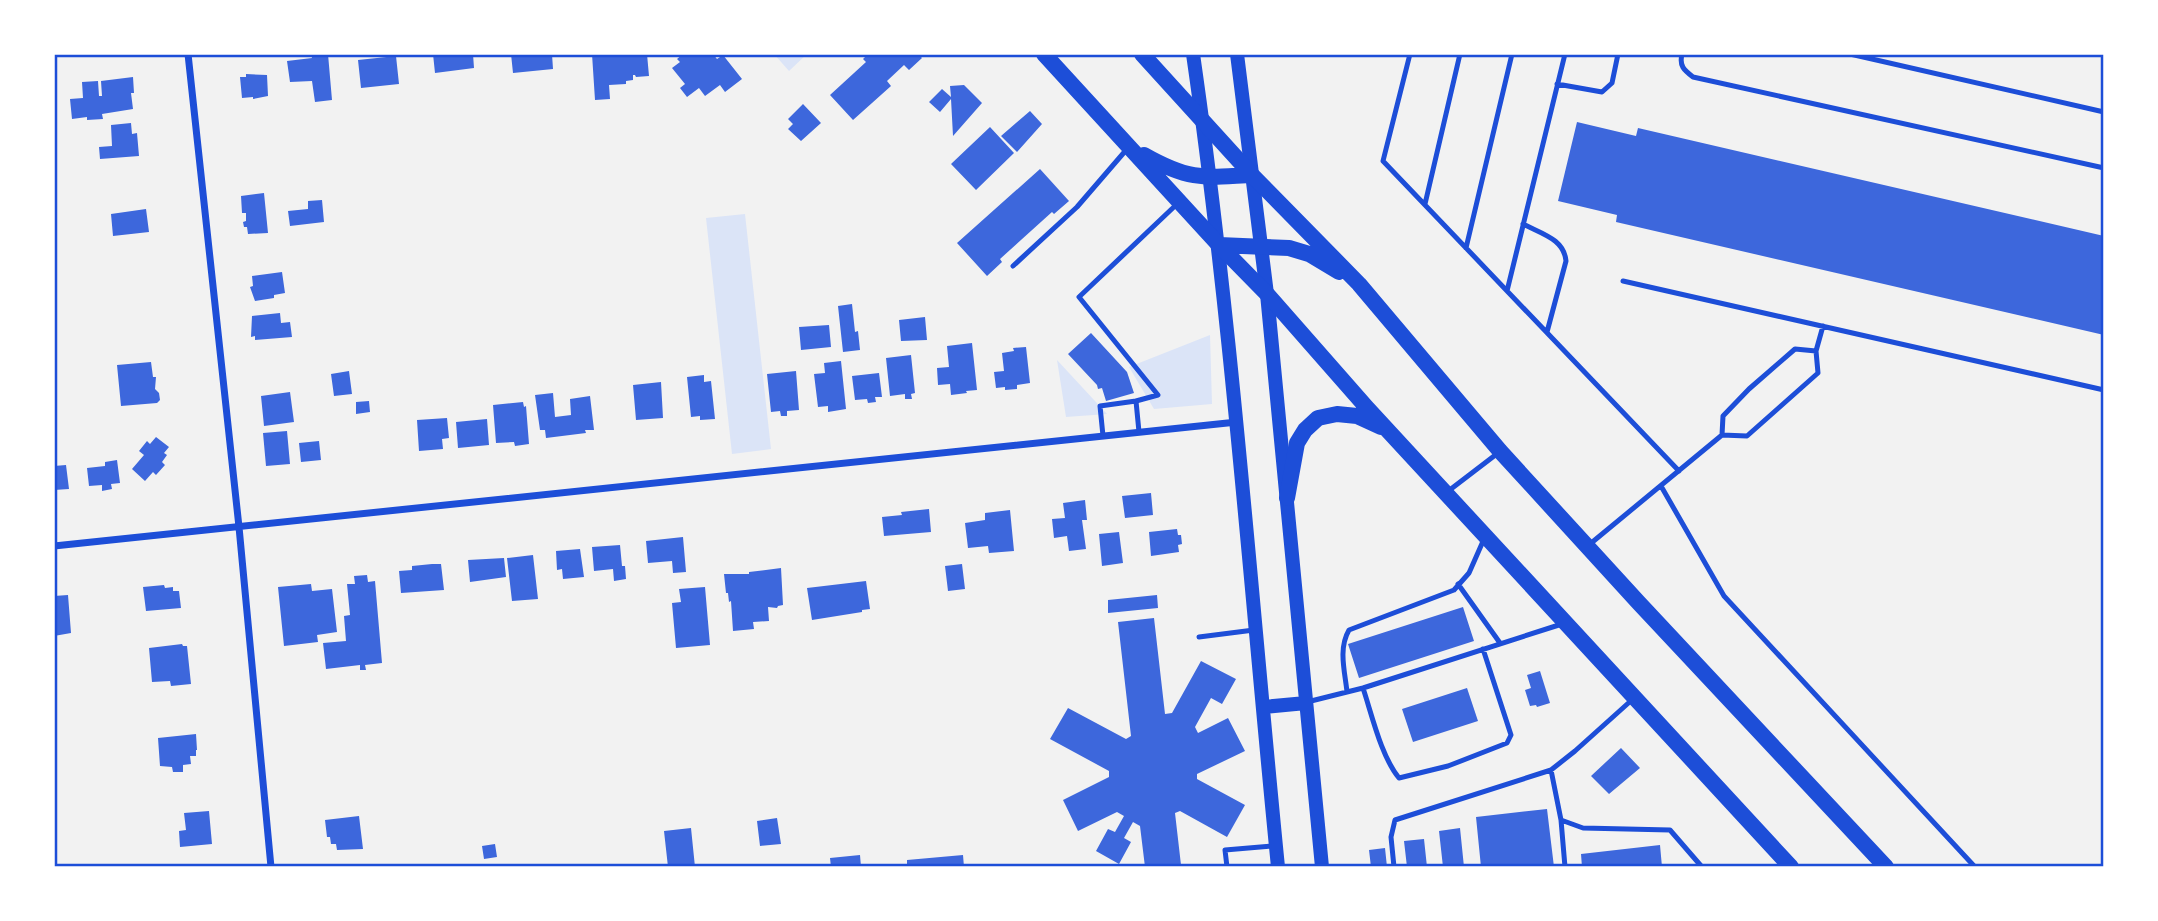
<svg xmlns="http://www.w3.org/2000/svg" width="2158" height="921" font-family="'Sofia Sans Condensed',sans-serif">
	<rect width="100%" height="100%" fill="#f2f2f2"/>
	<path fill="#dbe4f7" d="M774 54H807L789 71Z
		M745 214 771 449 732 454 706 218Z
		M1210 335 1212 404 1154 409 1129 367Z
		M1057 360 1107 414 1066 417Z"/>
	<path fill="#3d67dc" d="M311 54H328L332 100 315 102 312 81 290 82 287 61 312 58Z
		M433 54H473L474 68 435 73Z
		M511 54H552L553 69 513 73Z
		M592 54H647L649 76 636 77 635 75H633V80L626 81V84L609 85 610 99 595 100Z
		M683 54H713L717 59 723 55 742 79 725 92 720 85 705 96 699 88 687 97 680 88 685 84 672 68 680 62 677 59Z
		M868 54H922L920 56 922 58 909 70 904 65 887 81 891 86 853 120 830 95 866 62 863 59Z
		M396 56 399 84 361 88 358 60Z
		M246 74 267 75 268 96 253 99V97L242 98 240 77H246Z
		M133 77 134 93H131L133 109 102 114 103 119 87 120V117L72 119 70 99 83 98 82 82 98 81 99 96H102L101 81Z
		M964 85 982 103 953 136 951 99 940 112 929 102 942 89 951 97 950 86Z
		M803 104 821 123 801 141 788 129 793 124 788 119Z
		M1030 111 1042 124 1017 152 1001 136Z
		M1577 122 1636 136 1638 128 2104 236V335L1616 222 1617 215 1558 201Z
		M131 123 132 134 137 133 139 156 100 159 99 147 112 146 111 125Z
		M990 127 1014 153 976 190 951 164Z
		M1040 169 1069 201 1054 214 1052 212 1000 259 1002 262 987 276 957 243Z
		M264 193 268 233 248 234 247 227H244L243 222 246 221V213H242L241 196Z
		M322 200 324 222 290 226 288 211 308 209V201Z
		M146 209 149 232 113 236 111 214Z
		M282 272 285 293 274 295V298L255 301 250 287 253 286 252 276Z
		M852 304 855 332 858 331 860 350 843 352 838 306Z
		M280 313 281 323 290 322 292 337 255 340V336L251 337 252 316Z
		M925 317 927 340 901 341 899 320Z
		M829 325 831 347 801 350 799 327Z
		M1091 333 1127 372 1134 393 1106 401 1102 388 1098 389 1097 385 1068 354Z
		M972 343 977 390 966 391 967 393 951 395 950 384 938 385 937 368 949 367 947 346Z
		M1026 347 1030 383 1017 385V389L1005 390V387L996 388 994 372 1004 371 1002 353 1014 351 1013 348Z
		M911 355 915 393 911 394 912 399H905V394L890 396 886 358Z
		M841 361 846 409 828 412V406L818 407 814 374 825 373 824 363Z
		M151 362 153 377H156L155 389 159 393 160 400 157 403 121 406 117 365Z
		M349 371 352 394 334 396 331 374Z
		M796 371 799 410 787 411V416H781L780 411 771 412 767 374Z
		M879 373 882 397H875L876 402 868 403 867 399 855 400 852 376Z
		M704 375V382L711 381 715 419 700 420V416L691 417 687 377Z
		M661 382 663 418 636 420 633 385Z
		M290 392 294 422 264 426 261 396Z
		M553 393 555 417 571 415 570 399 590 396 594 430H585L586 433 546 438 545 430H540L535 395Z
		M369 401 370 412 356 414V402Z
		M523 402 524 407 526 406 529 444 515 446 514 442 496 443 493 405Z
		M447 418 449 438 442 439 443 449 419 451 417 420Z
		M487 419 489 445 458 448 456 422Z
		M287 431 290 464 266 466 263 433Z
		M156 437 169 447 164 453 167 455 162 462 165 465 156 475 153 472 145 481 132 469 144 455 139 451 147 441 150 444Z
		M319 441 321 460 301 462 299 443Z
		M117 460 120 483 111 484 112 489 102 491V485L89 486 87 468 105 466V462Z
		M66 465 69 489 54 490V466Z
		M1151 493 1153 515 1125 518 1122 496Z
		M1085 500 1087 520H1082L1086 549 1069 551 1067 536 1054 538 1052 519 1065 518 1063 503Z
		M929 509 931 532 884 536 882 517 902 515 901 512Z
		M1010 510 1014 551 989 553 988 546 968 548 965 523 985 520V513Z
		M1177 529 1178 535H1181L1182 544 1178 545 1179 552 1151 556 1149 532Z
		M1119 532 1123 563 1102 566 1099 534Z
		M683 537 686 572 673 573 672 561 648 563 646 541Z
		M620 545 622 566H625L626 579 614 581 613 569 594 571 592 547Z
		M580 549 584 577 563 579 562 569 557 570 556 551Z
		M533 555 538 599 512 601 507 558Z
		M504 558 506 577 470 582 468 560Z
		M432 564H441L444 590 401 593 399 571 412 570V566Z
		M962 564 965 589 948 591 945 566Z
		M781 568 783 605 778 606 777 608 768 607 769 621 753 622 754 629 733 631 731 601 729 602 728 593H726L724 574H749V572Z
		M367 575 368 582 375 581 382 663 365 665 366 670H360V665L326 669 323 643 346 641 344 616 350 615 347 584H355L354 576Z
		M866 581 870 609 862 610V612L812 620 807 588Z
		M311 584 312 591 332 589 337 632 317 635 318 642 284 646 278 587Z
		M164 585 165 588 173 587V591H179L181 608 146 611 143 587Z
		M705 587 710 645 676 648 672 603 681 602 679 589Z
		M68 595 71 633 54 636V596Z
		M1157 595 1158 608 1108 613V600Z
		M1463 607 1474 641 1359 678 1348 644Z
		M1154 618 1165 714 1172 713 1201 661 1236 679 1222 704 1211 698 1195 727 1198 733 1228 718 1245 751 1197 774V779L1245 805 1227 837 1180 811 1175 813 1181 865 1145 867 1140 826 1133 822 1124 838 1131 842 1119 864 1096 851 1108 829 1115 832 1124 816 1117 812 1078 831 1063 800 1109 777V771L1050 739 1068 708 1126 739 1131 736 1118 622Z
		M182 644 183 646H187L191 684 171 686 170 681 152 682 149 648Z
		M1540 671 1550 703 1537 707 1536 705 1530 706 1525 690 1531 688 1527 675Z
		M1467 688 1478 721 1413 742 1402 709Z
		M196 734 197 750H196V756H190L191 764 183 765V772H173L172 767 160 766 158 738Z
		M1621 748 1640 768 1609 794 1591 776Z
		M1547 809 1554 867H1481L1476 817Z
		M209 811 212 844 180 847 179 831 186 830 184 813Z
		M359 816 363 849 337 850 336 844H331L330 837H327L325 820Z
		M777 818 781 844 760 846 757 821Z
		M691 828 695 867H668L664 831Z
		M1460 828 1464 867H1443L1439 831Z
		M1424 839 1427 867H1407L1404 841Z
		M495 844 497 857 484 859 482 846Z
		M1660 845 1662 867H1582L1581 854Z
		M1385 848 1387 867H1371L1369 850Z
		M860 855 861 867H831L830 858Z
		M963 855 964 867H907V860Z"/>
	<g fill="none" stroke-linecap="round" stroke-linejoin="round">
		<path stroke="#1d4ed8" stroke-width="5" d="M956 54H958
			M1410 54 1383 161 1679 471
			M1682 54C1679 66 1684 70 1693 77L2104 168
			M1850 54 2104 112
			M1557 84 1602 92 1612 83 1618 54
			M1425 204 1460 54
			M1523 224C1542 234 1564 239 1566 261L1547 332
			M1466 248 1512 54
			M1013 266 1077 207 1127 149
			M1623 281 2104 390
			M1507 291 1565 54
			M1816 351 1823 326
			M1139 432 1136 401 1158 395 1079 297 1177 204
			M1103 436 1100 406 1136 401
			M1661 486 1724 596 1975 867
			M1447 492 1498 453
			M1590 544 1722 435 1747 436 1818 373 1816 351 1795 349 1749 389 1723 416 1722 435
			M1458 584 1500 643
			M1199 637 1254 630
			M1363 688C1372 715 1381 756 1399 778L1448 766 1507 743 1511 735 1483 649
			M1347 692C1345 672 1338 649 1349 630L1454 590 1469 573 1484 539
			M1307 702 1363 688 1562 624
			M1551 770 1561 820 1583 828 1670 830 1702 867
			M1561 820 1565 867
			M1227 867 1225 850 1273 846
			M1394 867 1391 837 1395 820 1551 770 1575 751 1634 698"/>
		<path stroke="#1d4ed8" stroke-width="7" d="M188 54 239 527 271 867
			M54 546 1237 422"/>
		<path stroke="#1d4ed8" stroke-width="14" d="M1193 54C1232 324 1251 596 1278 867
			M1237 54 1267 294 1322 867
			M1263 707 1306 703"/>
		<path stroke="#1d4ed8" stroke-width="16" d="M1044 54 1219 245 1267 294 1368 409 1791 867
			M1142 54 1252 175 1359 284 1500 451 1638 602 1886 867
			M1144 155C1188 180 1202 178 1252 175
			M1219 245 1289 248 1309 254 1339 272
			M1287 498 1297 443 1305 430 1318 418 1337 414 1357 416 1381 427"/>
	</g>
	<rect width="2158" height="921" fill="none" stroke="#ffffff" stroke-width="112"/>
	<rect x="56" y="56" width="2046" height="809" fill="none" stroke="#1d4ed8" stroke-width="2.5"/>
</svg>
